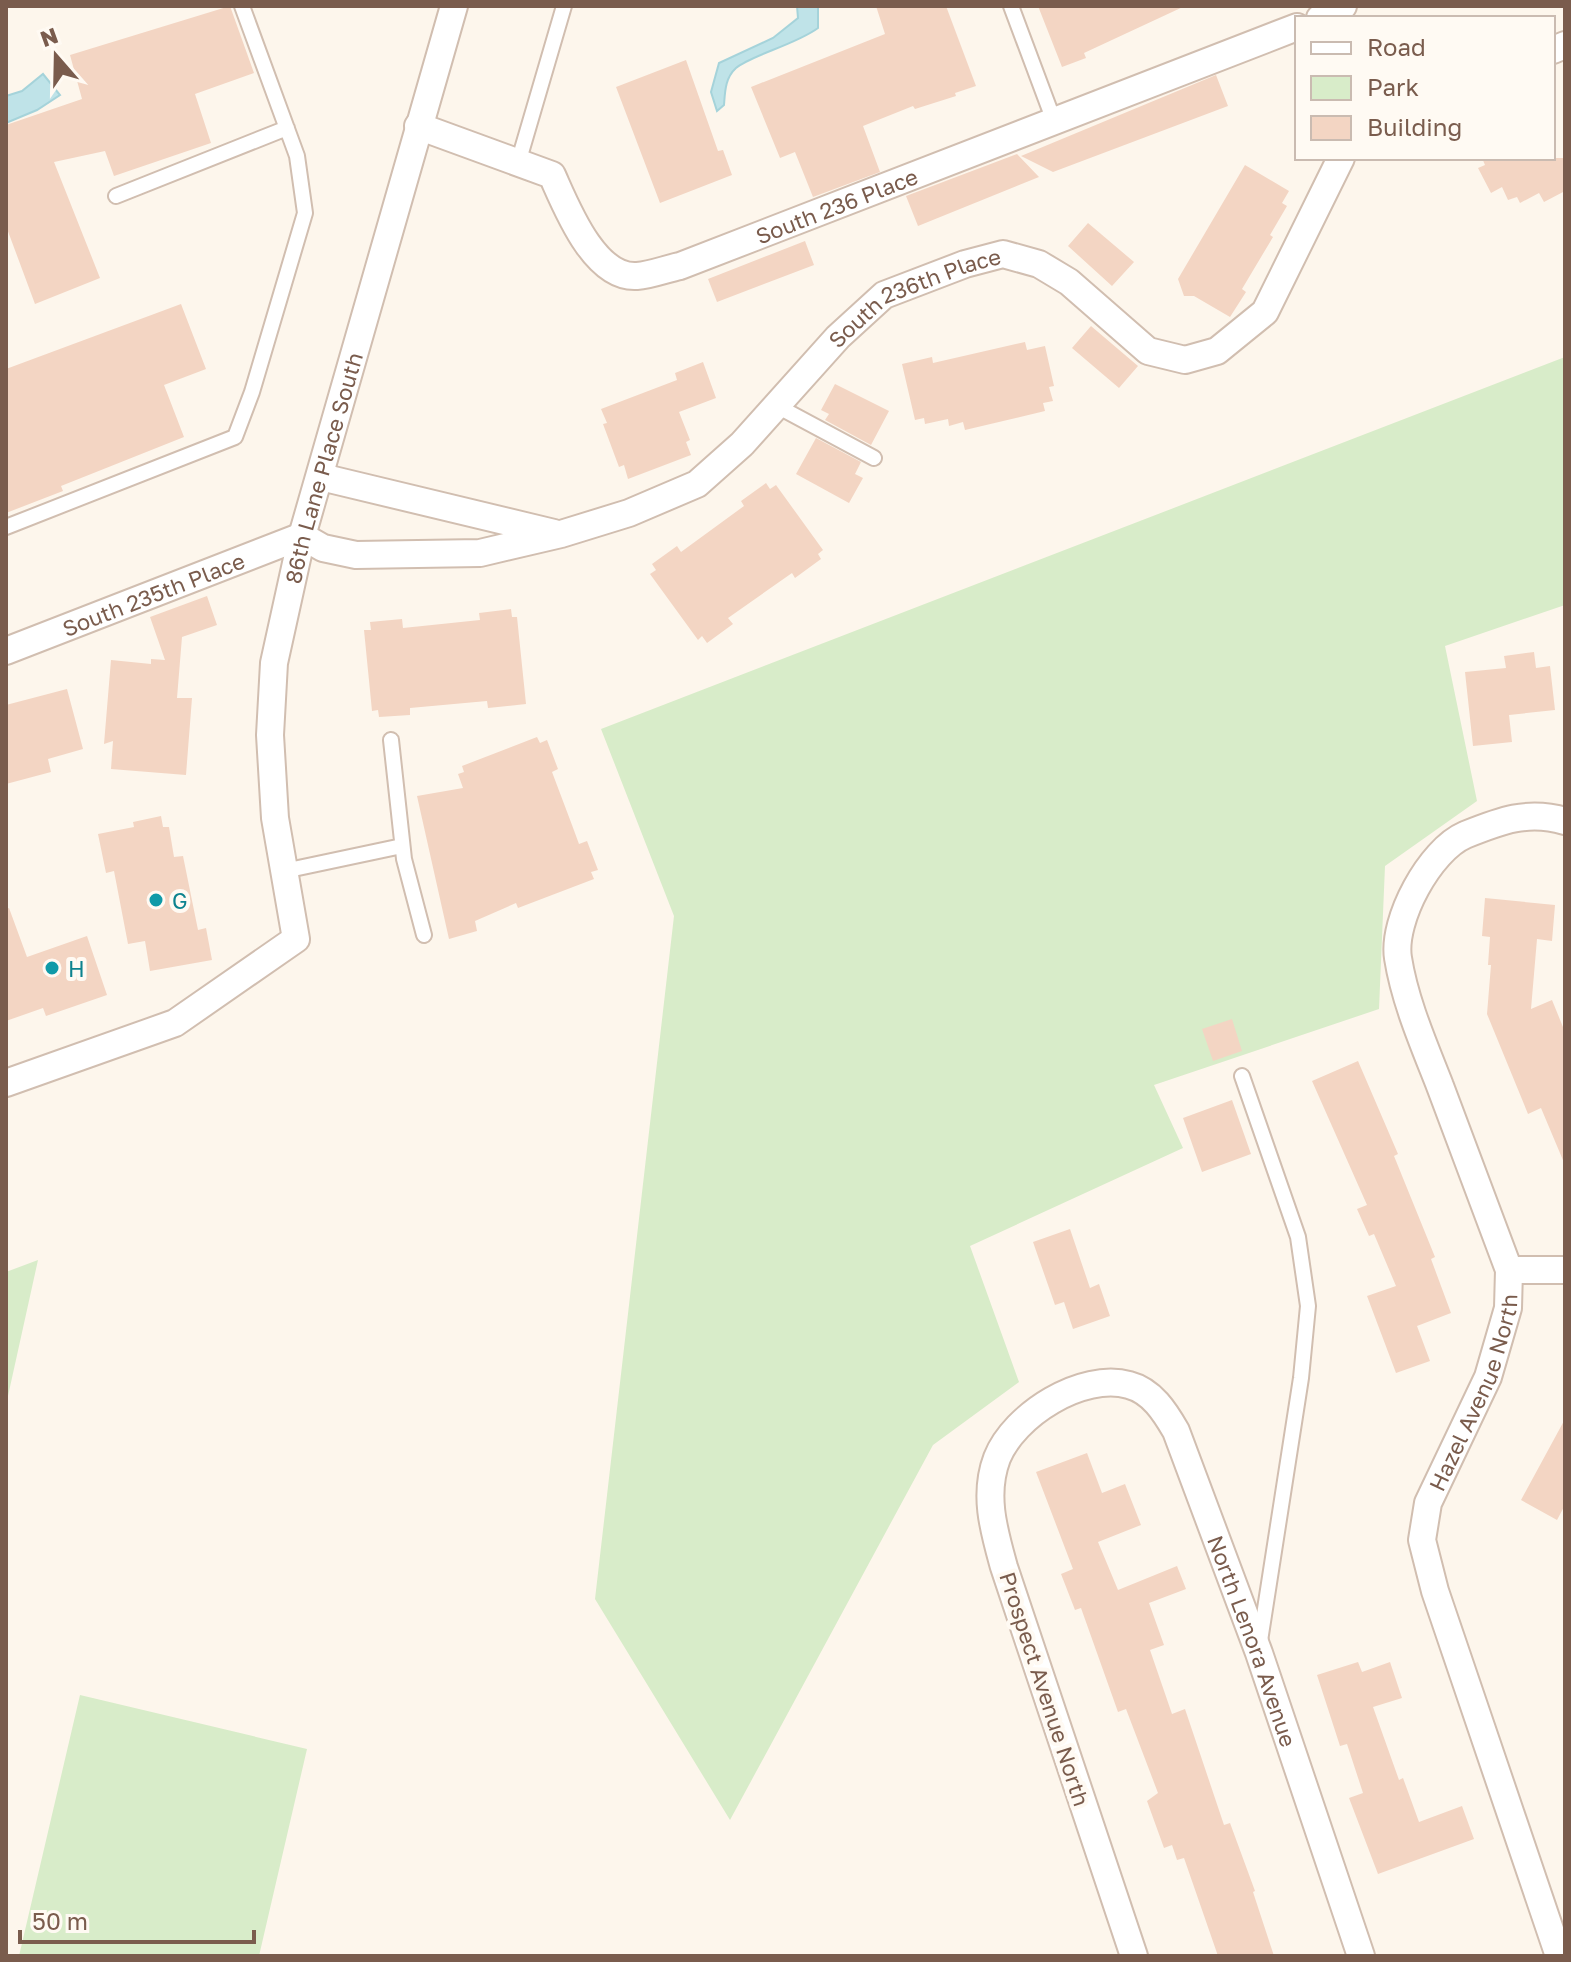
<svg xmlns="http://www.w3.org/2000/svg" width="1571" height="1962" font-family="'Golos Text',sans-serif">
	<rect width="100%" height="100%" fill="#fdf6ec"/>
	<path fill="#d8ecc9" d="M1565 357V605L1445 646 1477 801 1385 866 1379 1009 1154 1085 1183 1148 970 1246 1019 1382 933 1445 730 1820 595 1599 674 916 601 729Z
		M38 1260 6 1405V1272Z
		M80 1695 307 1749 259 1956H19Z"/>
	<path fill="#bfe3e8" stroke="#a5d3da" stroke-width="2" d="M797 6H818V28C795 45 751 55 736 68 725 78 725 92 724 105L717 111 711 92 719 63 773 38 798 18Z
		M43 74 60 95 37 110 6 123V96L22 91Z"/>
	<path fill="#f3d5c3" d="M230 6 254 73 195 94 211 143 114 176 105 151 54 162 100 278 35 304 6 226V125L82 99 70 55Z
		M876 6H946L976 86 955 93 956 96 915 109 913 106 863 126 880 172 813 197 795 152 780 158 751 87 885 34Z
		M1038 6H1185L1084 53 1086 58 1062 67Z
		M686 60 718 151 723 150 732 175 660 203 616 87Z
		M1216 75 1228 106 1053 172 1021 156Z
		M1017 154 1039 177 918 226 906 196Z
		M1482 158H1565V191L1544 202 1539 193 1520 203 1517 197 1508 200 1502 187 1491 193 1478 168 1485 165Z
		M1245 165 1289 191 1282 203 1287 206 1270 235 1273 237 1242 289 1246 292 1230 317 1194 296H1184L1178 279Z
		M1088 223 1134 262 1112 286 1068 246Z
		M805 241 814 265 717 302 708 279Z
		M181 304 206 369 164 385 184 437 61 486 63 491 6 513V369Z
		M1091 326 1138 366 1119 388 1072 348Z
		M1025 342 1027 350 1045 346 1054 386 1049 387 1053 401 1043 403 1045 411 965 430 963 422 949 426 948 419 925 424 924 418 915 420 902 364 932 357 933 363Z
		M703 362 716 398 679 412 690 440 686 442 691 455 628 479 624 465 619 467 603 424 607 423 601 409 677 380 675 373Z
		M835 384 889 411 871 445 825 420 829 414 821 410Z
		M816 438 861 462 855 474 863 478 849 503 796 474Z
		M766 483 770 489 776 485 823 550 818 554 821 559 795 578 792 573 728 618 733 624 707 643 702 636 698 640 650 574 656 570 652 564 677 546 681 552 744 506 741 501Z
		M207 596 217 625 182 637 177 698H192L186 775 111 769 113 741 104 744 111 660 151 664V659L165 660 150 617Z
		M511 609 512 617H517L526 704 488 708 487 701 410 708V715L379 717 378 710 372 711 364 630H371L370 622 402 619 403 628 480 620 479 613Z
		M1534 652 1536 668 1550 666 1555 710 1509 715 1512 742 1473 746 1465 672 1506 668 1504 656Z
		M67 689 83 749 48 759 51 772 6 784V705Z
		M537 737 540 743 547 740 558 769 552 772 572 825 579 844 587 841 598 870 591 872 594 879 518 908 516 903 475 921 477 931 449 939 417 796 463 788 458 774 464 772 462 766Z
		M161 816 163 827H169L174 857 183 856 198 930 206 928 212 960 150 971 145 941 128 944 114 871 106 873 98 834 134 827 133 822Z
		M1485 898 1555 905 1552 941 1537 939 1531 1009 1552 1000 1565 1032V1165L1541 1108 1528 1114 1487 1014 1491 965H1488L1490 937 1482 936Z
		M9 908 27 957 87 936 107 995 46 1016 43 1008 6 1021V909Z
		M1232 1019 1242 1051 1213 1061 1202 1029Z
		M1358 1061 1398 1154 1394 1156 1435 1257 1431 1259 1451 1313 1417 1326 1430 1361 1396 1373 1367 1296 1396 1286 1374 1234 1369 1236 1357 1209 1367 1205 1312 1081Z
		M1232 1100 1251 1154 1202 1172 1183 1118Z
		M1070 1229 1090 1288 1099 1284 1110 1316 1073 1329 1064 1302 1055 1305 1033 1242Z
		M1565 1419V1505L1557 1520 1521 1500Z
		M1087 1453 1102 1493 1125 1484 1141 1525 1098 1542 1118 1590 1177 1566 1186 1589 1149 1603 1164 1645 1150 1650 1172 1714 1185 1709 1224 1825 1230 1823 1255 1891 1253 1892 1274 1956H1218L1184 1858 1177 1860 1172 1845 1164 1848 1147 1801 1158 1793 1126 1709 1118 1712 1081 1608 1075 1610 1061 1574 1073 1569 1036 1472Z
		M1358 1662 1362 1672 1390 1662 1402 1698 1373 1707 1399 1780 1403 1778 1419 1822 1462 1806 1474 1839 1378 1874 1349 1798 1363 1793 1347 1744 1340 1746 1317 1675Z"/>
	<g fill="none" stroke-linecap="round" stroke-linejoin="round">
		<defs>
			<path id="lane" d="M1011 6 1054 121
				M518 163 564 6
				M116 196 287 128
				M777 406 874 458
				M6 527 235 437 252 392 305 213 297 156 242 6
				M391 740 404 859 424 935
				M284 871 402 846
				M1242 1076 1298 1237 1308 1306 1301 1378 1260 1641"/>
			<g id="street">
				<path d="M1320 18 1343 6"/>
				<path d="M1553 50 1565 45"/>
				<path id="s1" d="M418 126 552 175C566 206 594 279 637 276 651 275 666 269 680 266L1297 27"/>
				<path d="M321 477 554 533"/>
				<path id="s2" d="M6 651 302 536 323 548 356 555 480 553 561 534 629 513 697 484 742 444 838 337 884 295 965 264 1003 254 1039 264 1069 282 1148 351 1185 360 1217 351 1265 312 1341 158"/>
				<path id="s3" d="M6 1083 175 1023 296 939 275 818 270 735 274 663 302 536 454 6"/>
				<path d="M1509 1270H1565"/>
				<path id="s4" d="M1134 1956 1004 1567C994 1531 983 1495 997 1458 1014 1415 1082 1372 1129 1385 1152 1391 1165 1412 1176 1431L1259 1653 1361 1956"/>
				<path id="s5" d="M1559 1956 1435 1591 1422 1540 1428 1503 1488 1377 1508 1308 1509 1270C1486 1208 1463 1147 1440 1086 1424 1045 1405 1002 1398 958 1392 920 1430 850 1465 835 1500 821 1527 810 1565 821"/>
			</g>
		</defs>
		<use href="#lane" stroke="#d1beb0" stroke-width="18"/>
		<use href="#street" stroke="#d1beb0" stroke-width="30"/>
		<use href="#lane" stroke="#fff" stroke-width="14"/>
		<use href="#street" stroke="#fff" stroke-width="26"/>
	</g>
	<g fill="#0f9aa8" stroke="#fffaf3" stroke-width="3">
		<circle cx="156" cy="900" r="8"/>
		<circle cx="52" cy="968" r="8"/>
	</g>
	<g text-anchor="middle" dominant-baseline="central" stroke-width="8" stroke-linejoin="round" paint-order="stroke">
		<g font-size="22" fill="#7a5c4d" stroke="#fffaf3">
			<text stroke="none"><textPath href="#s1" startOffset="494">South 236 Place</textPath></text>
			<text stroke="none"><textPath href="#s2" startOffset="1020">South 236th Place</textPath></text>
			<text stroke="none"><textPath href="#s3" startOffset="806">86th Lane Place South</textPath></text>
			<text stroke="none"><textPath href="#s2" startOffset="158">South 235th Place</textPath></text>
			<text stroke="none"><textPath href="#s5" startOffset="596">Hazel Avenue North</textPath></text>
			<text stroke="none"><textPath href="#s4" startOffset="974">North Lenora Avenue</textPath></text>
			<text transform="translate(1045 1689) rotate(72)">Prospect Avenue North</text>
		</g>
		<g font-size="22" fill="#0d838f" stroke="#fffaf3" text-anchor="start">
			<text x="172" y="900">G</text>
			<text x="68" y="968">H</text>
		</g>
	</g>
	<rect width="1571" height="1962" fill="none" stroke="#7a5c4d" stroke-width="16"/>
	<rect x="1295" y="16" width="260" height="144" fill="#fffaf3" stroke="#cabbb1" stroke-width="2"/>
	<rect x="1311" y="42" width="40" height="12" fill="#ffffff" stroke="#cabbb1" stroke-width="2"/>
	<text x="1367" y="56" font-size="24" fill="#7a5c4d">Road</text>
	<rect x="1311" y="76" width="40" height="24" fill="#d8ecc9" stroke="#cabbb1" stroke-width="2"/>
	<text x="1367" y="96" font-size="24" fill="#7a5c4d">Park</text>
	<rect x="1311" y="116" width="40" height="24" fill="#f3d5c3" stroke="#cabbb1" stroke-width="2"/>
	<text x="1367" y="136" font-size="24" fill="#7a5c4d">Building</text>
	<g transform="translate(56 56) rotate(340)" stroke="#fffaf3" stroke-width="6" paint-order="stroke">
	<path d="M0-6L14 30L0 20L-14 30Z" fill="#7a5c4d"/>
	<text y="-12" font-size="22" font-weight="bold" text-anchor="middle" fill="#7a5c4d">N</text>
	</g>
	<path d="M20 1930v12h234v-12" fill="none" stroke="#7a5c4d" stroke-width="4"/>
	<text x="32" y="1930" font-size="24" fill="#7a5c4d" stroke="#fffaf3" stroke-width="6" paint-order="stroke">50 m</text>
</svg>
